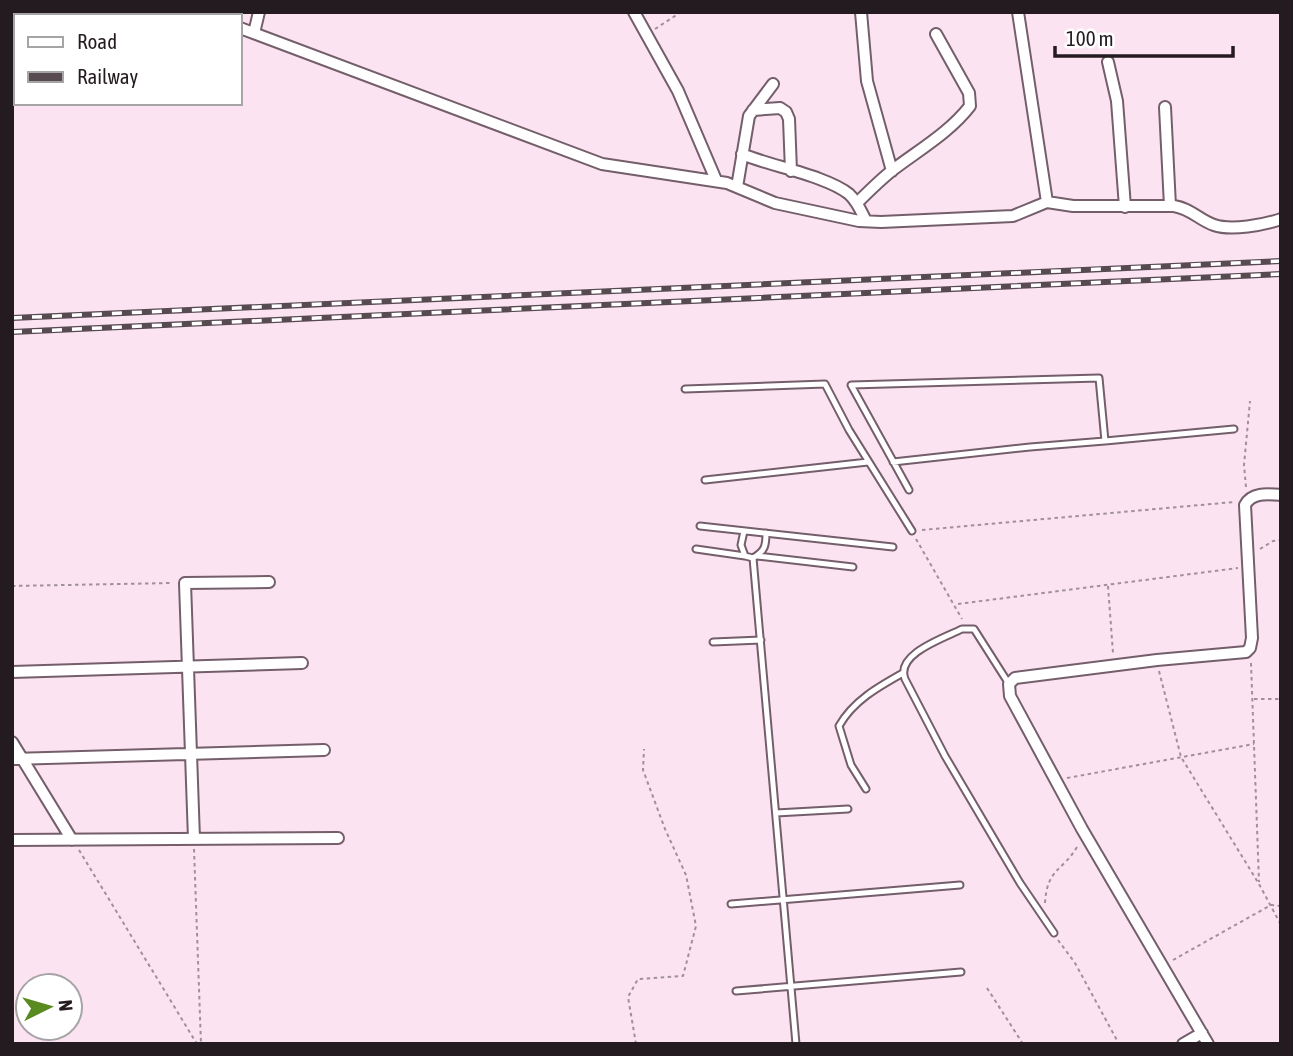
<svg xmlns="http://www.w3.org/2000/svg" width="1293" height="1056" font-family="'Asap Condensed',sans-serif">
	<rect width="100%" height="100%" fill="#fce3f2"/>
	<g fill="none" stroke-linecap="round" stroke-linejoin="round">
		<defs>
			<path id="lane" d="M685 389 825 384 849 430 912 531
				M1105 441 1234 429
				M893 462 1030 447 1105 441 1099 378 851 385 909 490
				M705 480 868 462
				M700 526 893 547
				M744 531 741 545 745 556 753 558C765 551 766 546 766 533
				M696 549 745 556
				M757 556 853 567
				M753 558 796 1044
				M713 642 761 640
				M1009 684 974 629H962C944 638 895 654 905 679L945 756 1020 883 1054 933
				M866 789 851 765 839 726C853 701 878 687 903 673
				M776 813 848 809
				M731 904 960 885
				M736 991 961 972"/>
			<path id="street" d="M192 12 202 16
				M634 12 678 91 716 180
				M861 12 867 81 892 171
				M1018 12 1047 202
				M22 16 24 12
				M240 28 602 164 727 183 775 203 859 221 881 222 1013 216 1047 202 1073 206H1174C1192 209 1199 220 1214 225 1231 231 1264 225 1281 219
				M254 33 259 12
				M12 43 16 34
				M1108 62 1117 101 1125 207
				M1165 107 1170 206
				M753 110 780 108 786 112 789 119 791 171
				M742 154C770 166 827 176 849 194 857 201 861 211 866 221
				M737 187 749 116 773 84
				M857 203C869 191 881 179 894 169 919 150 950 132 970 106L969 93 936 34
				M12 672 302 663
				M12 742 72 840
				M12 759 324 750
				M194 839 185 583 269 582
				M12 840 338 838
				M1183 1044 1202 1033
				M1208 1044 1082 829 1010 696 1009 684 1015 678 1157 660 1246 652 1250 648 1252 638 1245 505C1252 492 1268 494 1281 495"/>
		</defs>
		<use href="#lane" stroke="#735e6a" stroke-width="9"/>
		<use href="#street" stroke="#735e6a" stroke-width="14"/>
		<path stroke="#a18f9a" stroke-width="2" stroke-dasharray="3.5 3.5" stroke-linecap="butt" d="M655 29 681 12
			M1246 487 1244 465 1250 401
			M922 530 1234 502
			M916 539 962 619
			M1260 549 1273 541 1281 540
			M12 586 172 583
			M1108 586 1113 653
			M958 604 1238 568
			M1251 663 1259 882
			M1159 671 1181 757 1259 884 1281 925
			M1254 699H1281
			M1067 778 1254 744
			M194 849 201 1044
			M79 850 197 1044
			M1045 903C1047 868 1063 871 1077 847
			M1058 940 1075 963 1119 1044
			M1173 960 1271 905 1281 906
			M987 988 1023 1044
			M636 1044 628 997 638 979 683 976 696 926 686 875 665 829 643 770 644 749"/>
		<use href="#lane" stroke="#fff" stroke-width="5"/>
		<use href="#street" stroke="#fff" stroke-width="10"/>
		<defs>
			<path id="rail" d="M12 318 1281 261
				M12 332 1281 274"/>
		</defs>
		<use href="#rail" stroke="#574a51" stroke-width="6"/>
		<use href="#rail" stroke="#fff" stroke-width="3.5" stroke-dasharray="10" stroke-linecap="butt"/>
	</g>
	<rect width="1293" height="1056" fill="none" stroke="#241b20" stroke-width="28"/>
	<rect x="14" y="14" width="228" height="91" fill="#ffffff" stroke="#a7a4a6" stroke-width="2"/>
	<rect x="28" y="37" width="35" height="10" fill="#ffffff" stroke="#a7a4a6" stroke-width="2"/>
	<text x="77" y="49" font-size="21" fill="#241b20">Road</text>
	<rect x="28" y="72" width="35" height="10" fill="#574a51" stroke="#a7a4a6" stroke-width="2"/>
	<text x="77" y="84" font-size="21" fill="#241b20">Railway</text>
	<g transform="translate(49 1007) rotate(85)"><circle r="33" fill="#ffffff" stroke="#a7a4a6" stroke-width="2"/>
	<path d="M0-5L12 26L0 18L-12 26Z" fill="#598b21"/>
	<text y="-10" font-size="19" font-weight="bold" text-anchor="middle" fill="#241b20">N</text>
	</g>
	<path d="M1055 46v10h178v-10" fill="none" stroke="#241b20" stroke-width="3.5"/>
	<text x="1066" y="46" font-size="21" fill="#241b20" stroke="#ffffff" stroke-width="5" paint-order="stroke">100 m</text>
</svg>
